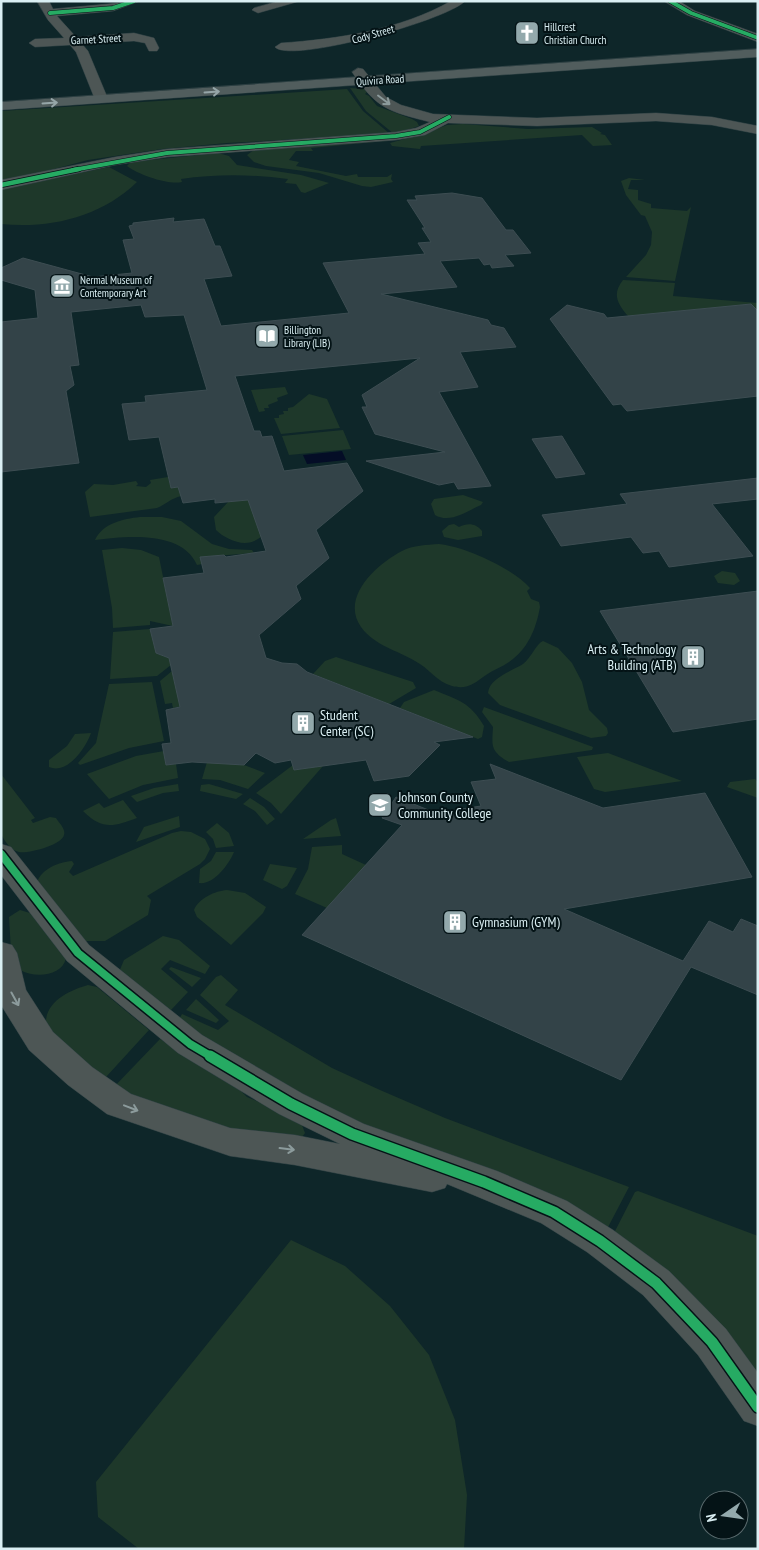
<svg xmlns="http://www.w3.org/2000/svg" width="759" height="1550" font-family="'PT Sans Narrow',sans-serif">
	<rect width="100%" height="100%" fill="#0e2629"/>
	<path fill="#1e382a" d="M350 88 364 89 367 92 365 94 369 96 377 106 412 119 417 122 419 126 394 134 366 111Z
		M347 89 363 111 390 134 227 143 162 149 88 160 1 183V111Z
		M463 124 528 129 592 127 602 133 600 134 605 135 612 145 593 146 582 135 421 146 420 149 392 146 390 143 423 134 447 125Z
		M394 140H396L311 148 313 151H296L289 160 299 162 296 166 346 176 357 174 358 177H387L392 174 391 179 393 182 371 187 362 186 319 173 266 166 254 162 247 155 254 150Z
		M218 153 229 156 237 165 301 175 329 183 305 193 301 192 296 184 285 183 288 179C252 174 215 174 181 179L182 182C168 185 139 175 127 166L131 162Z
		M109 167 137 182C101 217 50 229 1 224V189Z
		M629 178 645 180H631L628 189 638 190V200L651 204V208L687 211 691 207 675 281 626 277 646 255 651 245 652 232 645 216 641 215 626 195 621 181Z
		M623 280 675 283 673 296 758 303V311L751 304 628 316C617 303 612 294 623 280Z
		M285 387 288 394 277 398 278 401 268 405 269 408H264L265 411 259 412 251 390Z
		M309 394 327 399 340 428 281 434 274 418H279V415L284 414 283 411H288V408L293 407Z
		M343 430 351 449 289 455 282 436Z
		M168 477 171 488 178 487 181 496C172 498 166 504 157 508L90 517 85 492 94 484 113 485 136 481 138 484 136 486 146 487 151 483 150 480Z
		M463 495 483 502 481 505C467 511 450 524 435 515L431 504 434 499Z
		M257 498 261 537C259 538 257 540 254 541 242 547 224 538 216 530L214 517 229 501Z
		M140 517H162L181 521 212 544 229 549 252 550 254 553 201 557 202 564 197 565C182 530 126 536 95 540 103 523 123 519 140 517Z
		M454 524 459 527C468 523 475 523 482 531V536L458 540 444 537 442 531 449 525Z
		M439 544C466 547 512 568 530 588L527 591 531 599 539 602 540 607C536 629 528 649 509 662 502 667 493 670 486 675 475 683 467 690 452 686 437 682 429 668 415 661 397 650 375 646 361 627 340 597 377 564 402 551 413 545 427 545 439 544Z
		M122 548 141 550 159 557 173 626 150 621V625L113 628 112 608 102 550Z
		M722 571 735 573 740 581 734 585 718 583 714 576Z
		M150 629 156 653 176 661 157 676 110 679 113 632Z
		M543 641 558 648 572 663 582 682 589 710 607 728 608 733 606 736 591 738 500 705 488 693C489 678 512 671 523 664 531 658 536 644 543 641Z
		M336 657 413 682 416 688 389 704 313 674 325 661Z
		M172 671 193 704 173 708 172 703 165 704 160 681Z
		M152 682 164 741 129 748 80 765 78 763 96 743 109 684Z
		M434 690C458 700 470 702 484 726L482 737 478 739 400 708 404 702Z
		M484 707 593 747 592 750 509 762C490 751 492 746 493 727L482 712Z
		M91 733C86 748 67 775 49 767V760L67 746 75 734Z
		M164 751 166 765 176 764 178 778 143 785 109 799 87 774 136 756Z
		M608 753 682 781 605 792 594 789 577 757Z
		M207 762 244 765 265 773 248 789 220 780 202 779Z
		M293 765 295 770 323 766 281 814 271 803 256 793Z
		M1 774 35 818 31 820 33 823 50 817 56 818C59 823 66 829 64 835 62 845 28 854 19 852 11 850 6 843 2 836 0 828 1 786 1 774Z
		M755 779 758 782V798L727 787 730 782Z
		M178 784 179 791 163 793 137 802 131 796 154 788Z
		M209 784 243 794 236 799 200 791 201 785Z
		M250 798 264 807 275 819 267 825 255 811 243 804Z
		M123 800 137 818C113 827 102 830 83 811L99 803 104 808Z
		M179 816 180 827 136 842 144 827Z
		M336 818 341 836 303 839 331 820Z
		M217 823 229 833 234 846 216 848 213 839 206 832Z
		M181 831 191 832 205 839 210 849 205 859 200 864 147 896 151 900 148 915 105 941H86L79 937 37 882C42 869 58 862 72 861L74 864 69 872 73 876 172 833Z
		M342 845V854L366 865 327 908 295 894 308 869 312 847Z
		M216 852H234C229 864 214 885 199 883L200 869 211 861Z
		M270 864 297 868 287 886 282 889 263 880Z
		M227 890 245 893 266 907 263 913 231 945 197 917 194 910C199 898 215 891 227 890Z
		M20 910 30 913 66 958C62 977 34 978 20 970L11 951 9 917Z
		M163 936 179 940 210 966 205 974 170 960 161 969 188 992 171 1010 119 972 124 960Z
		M171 967 201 978 192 987 169 969Z
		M221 975 238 990 225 1005 332 1068 380 1090 445 1118 629 1187 606 1231 309 1102 177 1023 182 1014 218 1030 229 1021 200 995 216 977Z
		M88 985 97 987 149 1030 106 1077 100 1080 46 1025C44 1002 70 990 88 985Z
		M196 999 219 1020 216 1023 186 1010Z
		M160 1039 238 1088 247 1097 266 1105 302 1125 305 1133 299 1141 253 1138 112 1089Z
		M638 1191 758 1236V1375L613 1235 635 1192Z
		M291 1240 345 1266 390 1306 429 1355 455 1420 467 1495 464 1549H139L98 1517 96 1482Z"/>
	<path fill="#040d26" d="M342 451 346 460 307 464 303 455Z"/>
	<path fill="#334348" stroke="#3d4d52" d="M452 193 482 198 506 230H513L531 253 505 255 514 266 492 268 490 264 484 265 479 258 440 261 457 287 381 294 488 320 491 325 504 328 516 347 460 352 478 387 439 392 491 486 458 489 454 482 439 485 366 461 445 452 375 434 362 407H367L362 395 420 358 235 376 254 431H260L262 437 272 436 284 471 347 463 363 491 316 530 329 558 296 586 301 599 259 635 266 658 282 663 297 664 307 672 473 737 434 742 440 745 409 776 374 781 366 760 294 770 291 760 275 763 256 753 244 765 192 762 166 765 162 744 171 743 166 710 180 707 169 658 156 653 150 629 173 626 163 578 204 573 200 557 224 555 226 557 266 551 248 500 215 503V499L183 503 178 487 171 488 159 437 129 440 122 404 146 402 145 396 207 390 184 315 145 317 141 305 71 312 79 365 70 366 74 385 66 391 79 463 1 472V322L38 318 35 290 1 280V268L23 258 93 277 132 273 123 240 134 239 129 226 133 225V223L174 218 173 222 204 219 215 246H220L232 276 204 279 221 326 349 313 323 263 425 254 418 243 431 242 422 228H425L407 200H417L415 196Z
		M751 304 758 311V396L627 411 621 404 613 405 550 319 567 305 604 314 607 318Z
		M562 436 585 474 556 478 532 439Z
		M758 478V499L712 504 753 556 669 567 659 551 643 553 631 537 561 546 542 515 627 504 620 494Z
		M758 591V719L673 732 600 611Z
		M490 764 603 808 705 793 752 877 564 909 683 961 709 921 733 932 741 919 758 926V995L691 967 621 1080 302 935 402 825 382 818 396 797 436 813 481 806 471 782 496 779Z"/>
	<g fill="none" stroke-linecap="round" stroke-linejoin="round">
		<defs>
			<path id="minor" d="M37 1H49L53 9 140 1 113 11 57 16 76 37 134 33 154 38 159 48 157 51H149L145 43 134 41 82 44 88 51 108 99 106 102H96L76 52 70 45 35 47 29 43 35 39 64 38 48 20Z
				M279 1H300L258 13 252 10 254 8Z
				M451 1H465C448 20 290 64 275 47L281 43C338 39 400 30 451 1Z
				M664 1H679L695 11 758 34V42L687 15Z
				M358 68 363 69 386 97 401 105 433 114 537 118 656 113 712 117 758 126V134L712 125 656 121 537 126 448 123 425 135 396 140 167 157 115 165 1 190V180L115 157 167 149 396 132 416 128 430 122C387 111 377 109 352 72Z
				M1 844 11 847 89 945 202 1035 303 1094 364 1124 497 1171 567 1201 613 1230 669 1271 726 1329 758 1373V1426L744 1421 698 1355 643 1295 587 1252 541 1223 447 1184 445 1188 432 1192 295 1165 230 1156 107 1114 68 1085 29 1050 1 1005V942L12 945 17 953 26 990 53 1032 92 1067 131 1094 230 1128 295 1135 340 1144 279 1114 178 1053 67 961 1 875Z"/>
			<path id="major" d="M758 49V57L1 110V102Z"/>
		</defs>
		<use href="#minor" stroke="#2d4043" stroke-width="1"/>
		<use href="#major" stroke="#2d4043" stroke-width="1"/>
		<use href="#minor" fill="#4d5655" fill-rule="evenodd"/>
		<use href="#major" fill="#515d5d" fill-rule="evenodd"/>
		<defs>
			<path id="cycleway-far3" d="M670 1 691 13 758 38
				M50 13 113 8 134 1
				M73 170 167 153 396 136 420 132 449 117"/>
			<path id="cycleway-far2" d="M1 185 79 169"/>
			<path id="cycleway-far1" d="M1 854 78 953 190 1044 212 1057"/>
			<path id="cycleway" d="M210 1056 291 1104 352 1134 484 1182 554 1212 600 1241 656 1283 712 1342 758 1407"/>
		</defs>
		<use href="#cycleway-far3" stroke="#041316" stroke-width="5"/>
		<use href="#cycleway-far2" stroke="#041316" stroke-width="6"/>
		<use href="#cycleway-far1" stroke="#041316" stroke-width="11"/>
		<use href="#cycleway" stroke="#041316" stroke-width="14"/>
		<use href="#cycleway-far3" stroke="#26ab63" stroke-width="4"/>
		<use href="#cycleway-far2" stroke="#26ab63" stroke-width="4.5"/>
		<use href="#cycleway-far1" stroke="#26ab63" stroke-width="8"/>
		<use href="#cycleway" stroke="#26ab63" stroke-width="11"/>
	</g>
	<defs><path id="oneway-shaft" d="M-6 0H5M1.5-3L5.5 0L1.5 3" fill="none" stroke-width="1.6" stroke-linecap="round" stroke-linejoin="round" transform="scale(1.25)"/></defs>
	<g stroke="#96a6a8">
		<use href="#oneway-shaft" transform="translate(212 92) rotate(-4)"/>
		<use href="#oneway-shaft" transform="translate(50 103) rotate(-4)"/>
	</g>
	<g stroke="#8c9b9c">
		<use href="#oneway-shaft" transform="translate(384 100) rotate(37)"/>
		<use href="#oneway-shaft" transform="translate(15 999) rotate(61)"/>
		<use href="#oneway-shaft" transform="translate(131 1108) rotate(21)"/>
		<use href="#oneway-shaft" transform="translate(287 1149) rotate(7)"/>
	</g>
	<defs>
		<symbol id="church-square" viewBox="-11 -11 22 22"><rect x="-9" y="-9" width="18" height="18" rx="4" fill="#93a9ac" stroke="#041316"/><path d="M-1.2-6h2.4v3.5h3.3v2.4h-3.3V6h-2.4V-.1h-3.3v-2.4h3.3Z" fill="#fff"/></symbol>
		<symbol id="museum-square" viewBox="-11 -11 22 22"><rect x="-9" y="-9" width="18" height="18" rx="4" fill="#93a9ac" stroke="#041316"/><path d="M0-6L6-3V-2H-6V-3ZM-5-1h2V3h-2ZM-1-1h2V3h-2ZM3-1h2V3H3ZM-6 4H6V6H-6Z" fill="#fff"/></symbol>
		<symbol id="library-square" viewBox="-11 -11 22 22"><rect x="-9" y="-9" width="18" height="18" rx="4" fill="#93a9ac" stroke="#041316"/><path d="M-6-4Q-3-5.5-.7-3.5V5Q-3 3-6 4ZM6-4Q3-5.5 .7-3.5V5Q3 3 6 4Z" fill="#fff"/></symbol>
		<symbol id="building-square" viewBox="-11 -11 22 22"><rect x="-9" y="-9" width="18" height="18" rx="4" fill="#93a9ac" stroke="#041316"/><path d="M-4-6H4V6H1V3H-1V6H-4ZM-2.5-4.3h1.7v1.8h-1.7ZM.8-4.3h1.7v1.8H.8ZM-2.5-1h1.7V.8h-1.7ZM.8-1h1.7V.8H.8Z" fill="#fff"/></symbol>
		<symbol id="university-square" viewBox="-11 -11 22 22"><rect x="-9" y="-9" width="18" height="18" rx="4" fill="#93a9ac" stroke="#041316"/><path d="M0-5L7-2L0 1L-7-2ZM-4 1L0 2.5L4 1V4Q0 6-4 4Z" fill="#fff"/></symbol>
	</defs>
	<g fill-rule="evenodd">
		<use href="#church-square" x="513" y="19" width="28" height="28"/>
		<use href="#museum-square" x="48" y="272" width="28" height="28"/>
		<use href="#library-square" x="253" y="322" width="28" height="28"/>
		<use href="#building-square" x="679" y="643" width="28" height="28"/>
		<use href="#building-square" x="289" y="709" width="28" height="28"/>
		<use href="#university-square" x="366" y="791" width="28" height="28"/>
		<use href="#building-square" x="441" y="908" width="28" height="28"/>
	</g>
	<g text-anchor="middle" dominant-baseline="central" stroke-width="4" stroke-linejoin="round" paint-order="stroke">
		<g font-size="11" fill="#daeff3" stroke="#041316" text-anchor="start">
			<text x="544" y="27">Hillcrest<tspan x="544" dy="13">Christian Church</tspan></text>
			<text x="80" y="280">Nermal Museum of<tspan x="80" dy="13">Contemporary Art</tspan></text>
			<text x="284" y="330">Billington<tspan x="284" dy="13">Library (LIB)</tspan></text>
		</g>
		<g font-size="11" fill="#daeff3" stroke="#041316">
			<text transform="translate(373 34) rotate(-16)">Cody Street</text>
			<text transform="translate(96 39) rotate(-3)">Garnet Street</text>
			<text transform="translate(380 80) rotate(-4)">Quivira Road</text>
		</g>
		<g font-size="14" fill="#daeff3" stroke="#041316" text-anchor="start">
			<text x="676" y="649" text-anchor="end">Arts &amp; Technology<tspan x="676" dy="16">Building (ATB)</tspan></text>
			<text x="320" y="715">Student<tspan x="320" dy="16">Center (SC)</tspan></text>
			<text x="398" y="797">Johnson County<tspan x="398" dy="16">Community College</tspan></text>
			<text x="472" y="922">Gymnasium (GYM)</text>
		</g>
	</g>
	<rect width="759" height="1550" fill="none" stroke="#daeff3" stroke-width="5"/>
	<g transform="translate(724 1515) rotate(257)"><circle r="24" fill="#041316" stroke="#5a6b6e"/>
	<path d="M0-4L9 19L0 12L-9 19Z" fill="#93a9ac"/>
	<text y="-8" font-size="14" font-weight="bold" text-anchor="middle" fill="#daeff3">N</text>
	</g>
</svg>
